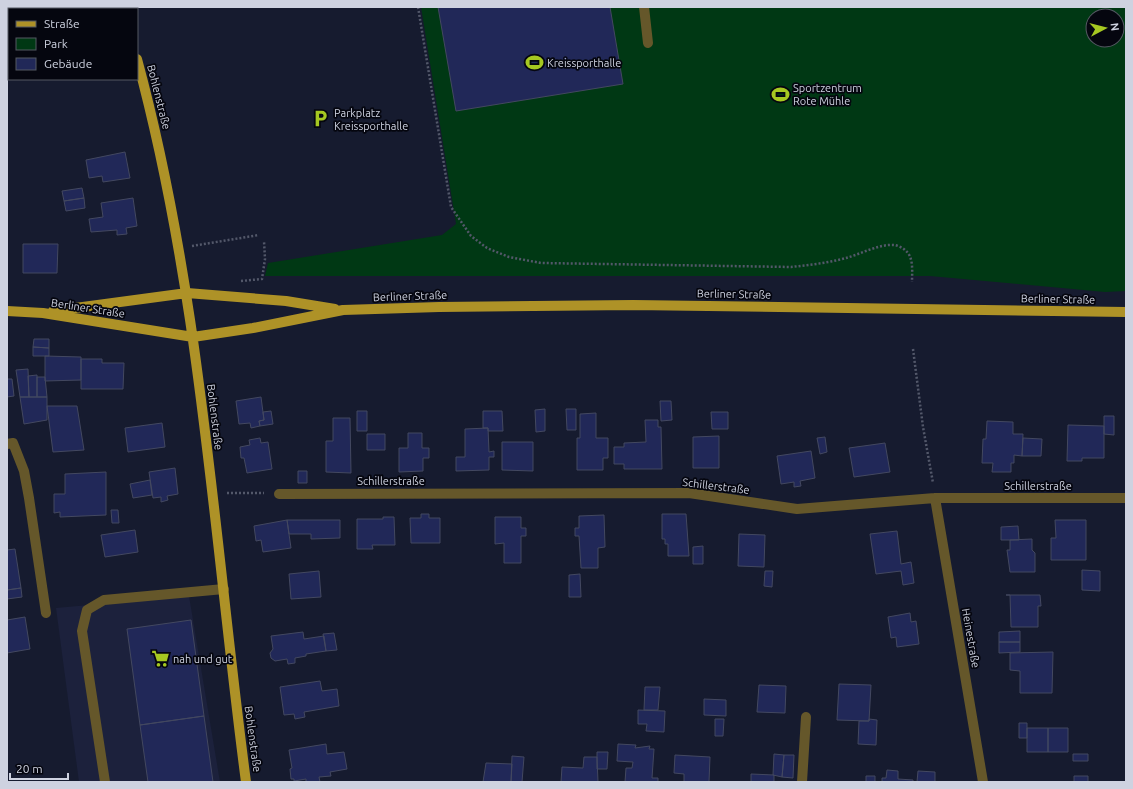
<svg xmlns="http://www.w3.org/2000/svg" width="1133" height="789" font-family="Ubuntu,sans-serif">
	<rect width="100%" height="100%" fill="#161b2f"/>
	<path fill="#1c213c" d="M189 596 220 782H79L56 608Z"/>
	<path fill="#003814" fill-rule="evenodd" d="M421 7H1126V291L1105 292 930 276H265L268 263 442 235 456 224ZM1093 16H1117V40H1093Z"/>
	<path fill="#212858" stroke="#434860" d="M438 7H610L623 84 456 111Z
		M125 152 130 178 103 182 102 176 89 178 86 160Z
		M82 188 84 198 64 201 62 191Z
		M84 198 85 208 66 211 64 201Z
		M133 198 137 226 126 228 127 234 117 235V230L91 232 89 219 103 217 101 203Z
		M23 244H58L57 273H23Z
		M34 339H49V348L33 347Z
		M33 347 49 348V356H33Z
		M45 356 81 357V380L45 381Z
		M81 359H102V363H124L123 389H81Z
		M28 369 29 397H20L16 370Z
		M37 375V397H29L28 376Z
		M37 377H45L47 397H37Z
		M7 379H12L14 396 7 397Z
		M20 397H47V420L24 424Z
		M261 397 264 420 259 421 260 426 251 428 250 423 239 424 236 401Z
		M660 401H671L672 420 661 421Z
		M47 406H77L84 450 53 452Z
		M545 409V431L536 432 535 410Z
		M566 409H576V430H567Z
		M271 411 273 424 260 426 259 421 264 420 263 412Z
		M357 411H367V431H357Z
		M483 411H502L503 431H488V428H483Z
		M711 412H728V429H712Z
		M596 413V438H608V458H603V470H577V438H580V414Z
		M1104 416H1114V435L1104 434Z
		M333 418H350L351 473 326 472V441H333Z
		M645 420H658V427H661L662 469H624V464H614V447H624V443L646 442Z
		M987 421 1013 422V434H1023L1022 456 1014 455V463H1011V472H992L993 463H982L983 439H986Z
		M162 423 165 447 128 452 125 428Z
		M1068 425 1104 426V458H1082V461H1067Z
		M488 428 489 452 494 451V457H489V470L456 471V457H465V429Z
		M408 433H422V448H429V458H423V471L399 472V448H408Z
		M367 434H385V450H367Z
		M719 436V468H693V437Z
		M825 437 827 452 820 454 817 438Z
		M260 438 261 443 268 442 272 469 247 473 244 458H241L240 447 250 445 249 440Z
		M1023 438 1042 439 1041 456H1022Z
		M502 442H533V471L502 470Z
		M885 443 890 472 854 477 849 448Z
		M811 451 815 478 800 481 801 486 794 487V482L781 484 777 456Z
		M175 468 178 494 167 496 168 500 161 502V497L153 498 149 472Z
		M298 471H307V483H298Z
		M106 472V515L60 517V512L54 513V494H65V474Z
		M150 480 152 495 133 498 130 484Z
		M111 510H118L119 523H112Z
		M421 514H429V518H440V543H411L410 518H421Z
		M662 514H686L689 556H668V544H665V539H662Z
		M604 515 605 547 598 548V568H581L579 536H575V528H579V516Z
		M383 517H394L395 545H372L373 549H357V519H383Z
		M495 517H521V528H526V536H521V563H504V543L495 544Z
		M287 520H340V538L311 539V534H289Z
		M287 520 291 548 263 552 261 540 256 541 254 526Z
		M1055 520H1086V560H1051V538H1056Z
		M1018 526 1019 540H1001V527Z
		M135 530 138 552 105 557 101 535Z
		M897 531 901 564 911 562 914 583 903 585 901 571 876 574 870 534Z
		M739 534 765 535 764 567 738 566Z
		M1032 539V550L1035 553V572H1010L1007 550H1010V540Z
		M703 546V564H693V547Z
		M15 549 21 588 7 590V550Z
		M1082 570 1100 571V591L1082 590Z
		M319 571 321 597 291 599 289 574Z
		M765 571H773L772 587 764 586Z
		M580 574 581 597H569V575Z
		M21 588 22 597 7 599V590Z
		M1006 595H1040L1041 606H1038V627H1011L1010 595Z
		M910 613 911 622 916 621 919 644 897 647 896 637 891 638 888 617Z
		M25 617 30 649 7 653V620Z
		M191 620 204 716 140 725 127 629Z
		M1020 631V642H999V632Z
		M303 632 304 639 324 636 326 651 306 654V656L295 658V663L288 664 287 659 275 661 271 658 270 653 273 649 271 636Z
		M334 633 337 650 326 651 323 634Z
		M999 642H1020V652L999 653Z
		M1053 652 1052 693H1020V671L1010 670V653Z
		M320 681 322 691 337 689 339 706 304 712 305 717 295 719 294 714 284 715 280 687Z
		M839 684 871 685 869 721 837 720Z
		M759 685 786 686 785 713 757 712Z
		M645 687H660L658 710H644Z
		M704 699 726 700V716L704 715Z
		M638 710 665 711 664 732 646 731 647 724H638Z
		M204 716 213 782H148L140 725Z
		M715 719H724L723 736H715Z
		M869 719 877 720 876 745 858 744 859 721H869Z
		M1019 723H1027V738H1019Z
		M1027 728H1048V752H1027Z
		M1048 728H1068V752H1048Z
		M326 744 327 754 344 752 347 769 330 772 331 776 319 777 320 782H306V779L294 781V779H291L290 769 292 768 289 750Z
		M618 744 636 745 635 748 650 746 649 749H654L652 778H658V782H625L626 768H632L633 762 617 761Z
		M597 752H608L607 769H597Z
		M774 754 784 755 782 777 773 775Z
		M1073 754H1088V761H1073Z
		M675 755 710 757 709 782H684V774L674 773Z
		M784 755H794L793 778 782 777Z
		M512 756 524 757 522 782H511Z
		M584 757H597L598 782H561L562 767 583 768Z
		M486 763 512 764 511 782H483Z
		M887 770 898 771V779L913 780V782H882V778H886Z
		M918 771 935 772V782H917Z
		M751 774 774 775V782H751Z
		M866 776H875V782H866Z
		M1074 776H1088V782H1074Z"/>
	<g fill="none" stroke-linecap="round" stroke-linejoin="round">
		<path stroke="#53586a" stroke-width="2.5" stroke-dasharray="2 2" stroke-linecap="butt" d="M418 7 451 207 471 236 487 248 509 257 541 263 791 267C809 265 828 263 846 258 861 254 878 244 894 245 897 245 903 248 905 250 914 257 912 271 912 282
			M192 246 259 235
			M241 281 262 279 265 259 264 241
			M913 349 923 427 933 483
			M227 493H264"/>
		<path stroke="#65572a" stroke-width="10" d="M644 7 648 43
			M7 444 13 443 24 471 29 498 46 613
			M279 494 689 493 797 509 935 498H1126
			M935 498 983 782
			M105 782 82 631 87 610 104 600 224 589
			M802 782 806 717"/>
		<path stroke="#ae9227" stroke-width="10" d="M120 7V9
			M137 59C201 295 214 540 246 782
			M7 311 43 313 193 337 253 328 343 310 439 307 633 305 1126 312
			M53 311 187 293 286 301 335 309"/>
	</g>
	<defs>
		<symbol id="stadium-bare" viewBox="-9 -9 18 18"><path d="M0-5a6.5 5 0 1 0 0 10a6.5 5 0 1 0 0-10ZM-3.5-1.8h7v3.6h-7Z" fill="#a6c821" stroke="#05060f" stroke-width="2.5" paint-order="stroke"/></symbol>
		<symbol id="parking-bare" viewBox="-9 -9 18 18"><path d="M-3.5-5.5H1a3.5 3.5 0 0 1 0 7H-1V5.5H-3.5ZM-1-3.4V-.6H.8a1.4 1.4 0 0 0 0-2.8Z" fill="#a6c821" stroke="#05060f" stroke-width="2.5" paint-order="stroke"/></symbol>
		<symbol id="supermarket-bare" viewBox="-9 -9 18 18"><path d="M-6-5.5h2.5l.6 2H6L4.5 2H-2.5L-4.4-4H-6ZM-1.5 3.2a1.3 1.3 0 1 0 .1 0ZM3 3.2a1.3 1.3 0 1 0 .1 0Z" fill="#a6c821" stroke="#05060f" stroke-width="2.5" paint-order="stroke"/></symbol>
	</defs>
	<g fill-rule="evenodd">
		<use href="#stadium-bare" x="522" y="50" width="25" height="25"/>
		<use href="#stadium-bare" x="768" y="82" width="25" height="25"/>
		<use href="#parking-bare" x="308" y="106" width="25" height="25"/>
		<use href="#supermarket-bare" x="148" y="646" width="25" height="25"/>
	</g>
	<g text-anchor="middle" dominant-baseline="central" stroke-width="3.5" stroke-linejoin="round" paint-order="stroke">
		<g font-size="11" fill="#ced2e0" stroke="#05060f" text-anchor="start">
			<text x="547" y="63">Kreissporthalle</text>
			<text x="793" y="88">Sportzentrum<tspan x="793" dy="13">Rote Mühle</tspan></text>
			<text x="334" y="113">Parkplatz<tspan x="334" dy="13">Kreissporthalle</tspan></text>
			<text x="173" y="659">nah und gut</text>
		</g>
		<g font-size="11" fill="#ced2e0" stroke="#05060f">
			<text transform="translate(159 97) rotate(76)">Bohlenstraße</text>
			<text transform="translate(734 294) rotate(1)">Berliner Straße</text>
			<text transform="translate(410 296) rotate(-2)">Berliner Straße</text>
			<text transform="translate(1058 299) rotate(1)">Berliner Straße</text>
			<text transform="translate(88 308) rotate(9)">Berliner Straße</text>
			<text transform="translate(215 417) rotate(83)">Bohlenstraße</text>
			<text x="391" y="481">Schillerstraße</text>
			<text transform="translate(716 486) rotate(7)">Schillerstraße</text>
			<text x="1038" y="486">Schillerstraße</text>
			<text transform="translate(971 638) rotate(80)">Heinestraße</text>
			<text transform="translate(253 739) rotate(82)">Bohlenstraße</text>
		</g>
	</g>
	<rect width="1133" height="789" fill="none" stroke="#ced2e0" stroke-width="16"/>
	<rect x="8" y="8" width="130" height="72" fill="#05060f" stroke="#555863"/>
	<rect x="16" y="21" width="20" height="6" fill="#ae9227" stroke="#555863"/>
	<text x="44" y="28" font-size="12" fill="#ced2e0">Straße</text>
	<rect x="16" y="38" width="20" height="12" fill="#003814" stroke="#555863"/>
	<text x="44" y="48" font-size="12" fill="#ced2e0">Park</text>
	<rect x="16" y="58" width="20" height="12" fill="#212858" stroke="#555863"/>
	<text x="44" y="68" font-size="12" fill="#ced2e0">Gebäude</text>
	<g transform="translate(1105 28) rotate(83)"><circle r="19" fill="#05060f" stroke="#555863"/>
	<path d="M0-3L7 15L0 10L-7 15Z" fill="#a6c821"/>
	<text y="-6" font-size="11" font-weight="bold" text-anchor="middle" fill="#ced2e0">N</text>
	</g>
	<path d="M10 773v6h58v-6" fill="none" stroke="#ced2e0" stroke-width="2"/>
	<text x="16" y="773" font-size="12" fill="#ced2e0" stroke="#05060f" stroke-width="3" paint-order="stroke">20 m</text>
</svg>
